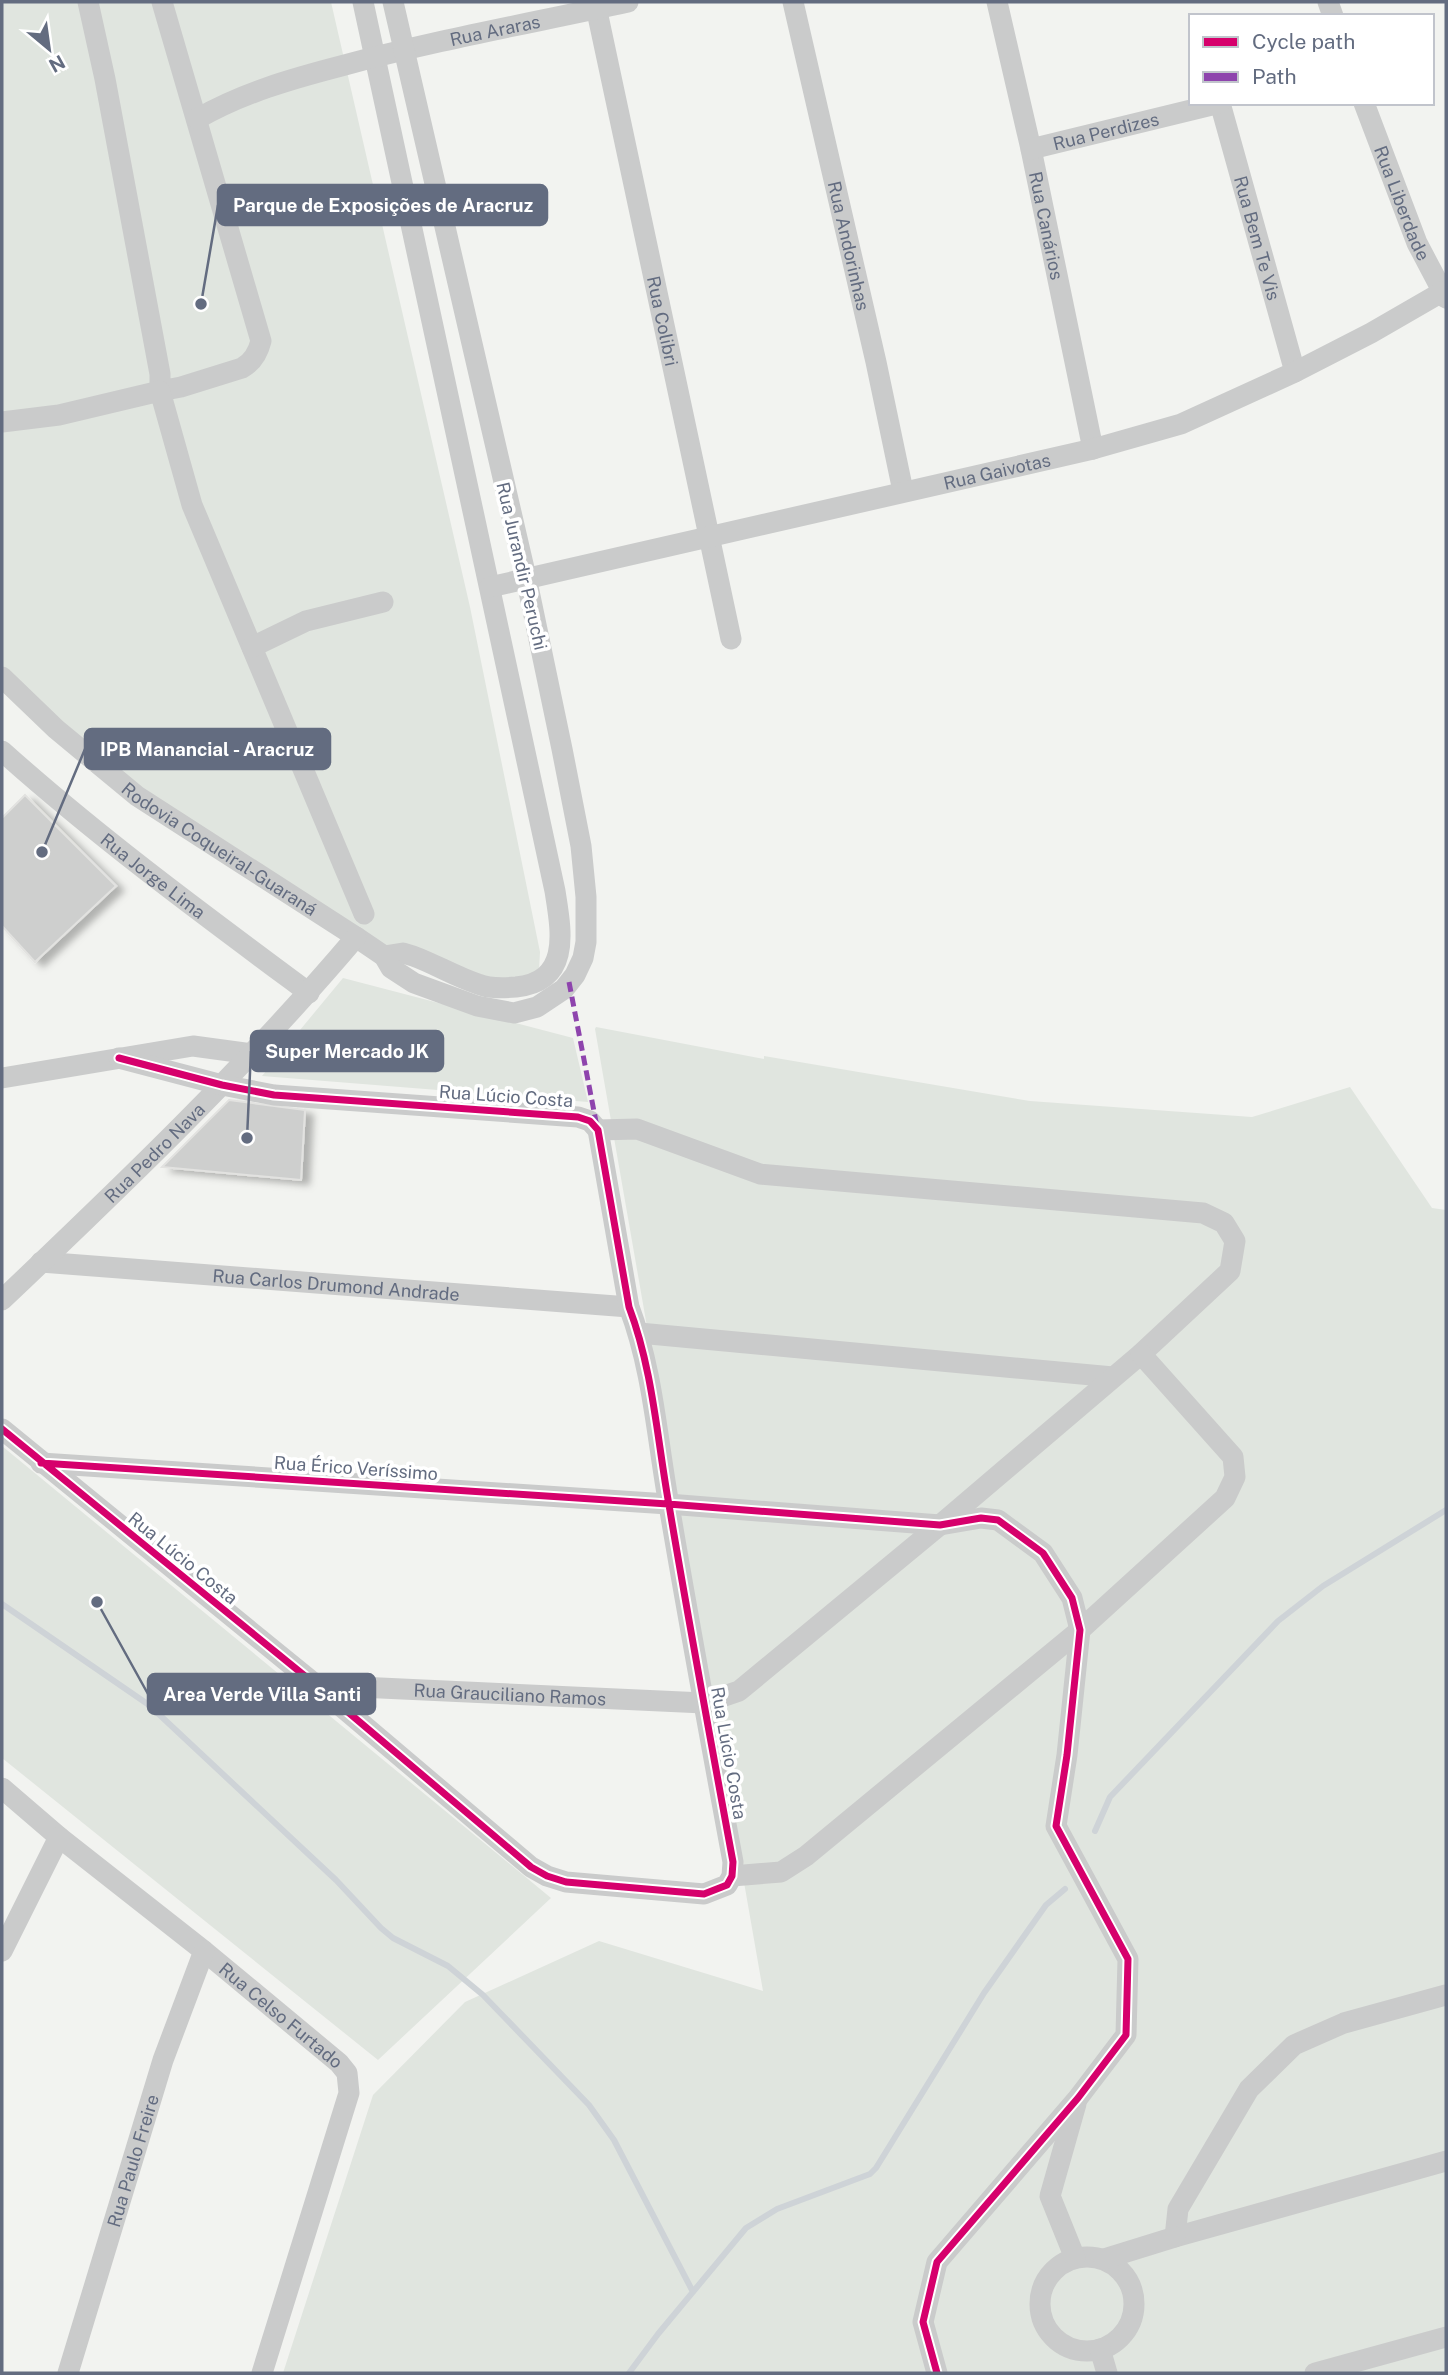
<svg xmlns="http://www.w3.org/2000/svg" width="1448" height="2375" font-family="'Public Sans',sans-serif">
	<defs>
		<filter id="shadow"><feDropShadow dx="8" dy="4.5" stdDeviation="3.5" flood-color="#0004"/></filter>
	</defs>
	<rect width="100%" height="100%" fill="#f2f3f0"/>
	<path fill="#e0e5df" d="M2 2H331L470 607 540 952 539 970 519 991 367 942 192 836 2 670Z
		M343 978 573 1038 588 1102 262 1076Z
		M596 1027 764 1059V1056L1030 1101 1252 1117 1350 1087 1432 1208 1446 1210V2373H283L373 2095 465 2002 599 1941 763 1991 595 1029Z
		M2 1446 551 1898 378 2060 2 1758Z"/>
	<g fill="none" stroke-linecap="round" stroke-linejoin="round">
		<path stroke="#ced3d7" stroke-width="6" d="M2 1604 149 1705 336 1880 381 1928 393 1938 448 1966 483 1995 589 2105 614 2140 693 2292
			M1095 1831 1110 1797 1278 1621 1323 1586 1446 1510
			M629 2373 658 2334 746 2228 777 2209 870 2174 876 2168 984 1993 1046 1905 1065 1889"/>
	</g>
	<path fill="#cecfce" stroke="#e2e2e0" stroke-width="2" filter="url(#shadow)" d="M25 795 116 886 35 962 2 926V818Z
		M229 1100 305 1110 301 1180 162 1167Z"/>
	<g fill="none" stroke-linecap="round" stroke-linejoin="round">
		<g stroke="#cacbcb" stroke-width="21">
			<path d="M88 2 105 79 160 374V391L181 387 242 368C253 362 258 353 261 341L162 2"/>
			<path d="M363 2 555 891C561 930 572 981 516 987 504 988 490 989 478 984 456 977 435 964 413 956L403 953 384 956"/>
			<path id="s1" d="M595 2 731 639"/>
			<path id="s2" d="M793 2 876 362 903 491"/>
			<path id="s3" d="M997 2 1031 149 1093 449"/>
			<path d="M1328 2 1333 16"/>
			<path id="s4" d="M1220 103 1295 372"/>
			<path id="s5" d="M1364 103 1417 243 1446 298"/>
			<path id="s6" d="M197 119C242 93 291 79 341 66 436 40 532 23 628 2"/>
			<path id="s7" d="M1031 149 1220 103"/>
			<path d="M2 422 59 415 160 391 192 505 364 914"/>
			<path id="s8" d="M490 587 1093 449 1181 424 1295 372 1371 333 1442 292"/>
			<path d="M252 647 306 621 383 602"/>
			<path id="s9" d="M2 677 56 729 137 796 356 937 384 956 391 968 414 983 477 1006 514 1013 537 1007 564 989 575 975 583 958 586 942V897L581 846 562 749 526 577 393 2"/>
			<path id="s10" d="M2 751C99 838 204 915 309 993"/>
			<path d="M2 1078 193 1046 252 1054"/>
			<path id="s11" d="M41 1262 629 1307"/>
			<path id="s12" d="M2 1300C124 1184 247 1066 356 937"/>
			<path d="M639 1333 1113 1377"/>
			<path d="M2 1429 316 1685 531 1867 547 1876 566 1882 704 1894 727 1885 732 1876 733 1862C711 1743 689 1624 669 1505 657 1439 653 1370 629 1307L598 1130 590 1121 578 1117 274 1095 222 1085 119 1058"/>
			<path d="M41 1463 668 1504 940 1525 981 1518 998 1520 1043 1553 1072 1598 1080 1630 1067 1755 1056 1826 1128 1959 1126 2035 1078 2098 937 2262 923 2322 937 2373"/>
			<path id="s13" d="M316 1685 704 1703 739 1691 940 1525 1141 1354 1230 1271 1235 1241 1224 1223 1203 1213 760 1174 637 1129 598 1130"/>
			<path id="s14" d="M2 1788 59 1837 204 1951 339 2063 347 2073 349 2093 262 2373"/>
			<path d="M732 1876 781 1872 806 1856 1080 1630 1225 1498 1235 1477 1233 1457 1141 1354"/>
			<path d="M2 1951 59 1837"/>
			<path d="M1446 1995 1344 2023 1294 2045 1249 2089 1178 2209 1175 2237 1446 2161"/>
			<circle cx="1087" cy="2304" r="47"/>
			<path d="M1075 2258 1050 2196 1076 2104"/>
			<path d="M1104 2259 1175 2237"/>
			<path d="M1100 2349 1107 2373"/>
			<path id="s15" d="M68 2373 163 2060 204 1951"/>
			<path d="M1315 2373 1446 2337"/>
		</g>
		<path stroke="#8e44ad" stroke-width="5" stroke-dasharray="10 5" stroke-linecap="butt" d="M569 982 597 1127"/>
		<defs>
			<path id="cycleway" d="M2 1429 316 1685 531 1867 547 1876 566 1882 704 1894 727 1885 732 1876 733 1862C711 1743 689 1624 669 1505 657 1439 653 1370 629 1307L598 1130 590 1121 578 1117 274 1095 222 1085 119 1058
				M41 1463 668 1504 940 1525 981 1518 998 1520 1043 1553 1072 1598 1080 1630 1067 1755 1056 1826 1128 1959 1126 2035 1078 2098 937 2262 923 2322 937 2373"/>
		</defs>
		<use href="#cycleway" stroke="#fff" stroke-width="11"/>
		<use href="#cycleway" stroke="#d6006c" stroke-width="7"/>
	</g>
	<g text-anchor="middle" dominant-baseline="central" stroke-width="7" stroke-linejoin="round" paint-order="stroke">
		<g font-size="18" fill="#636c80" stroke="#fff">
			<text stroke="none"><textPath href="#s6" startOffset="312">Rua Araras</textPath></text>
			<text stroke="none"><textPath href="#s7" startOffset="77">Rua Perdizes</textPath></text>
			<text stroke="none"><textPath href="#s5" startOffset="107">Rua Liberdade</textPath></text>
			<text stroke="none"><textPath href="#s3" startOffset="229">Rua Canários</textPath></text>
			<text stroke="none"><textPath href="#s4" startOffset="140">Rua Bem Te Vis</textPath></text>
			<text stroke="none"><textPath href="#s2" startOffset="250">Rua Andorinhas</textPath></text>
			<text stroke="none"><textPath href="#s1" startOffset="326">Rua Colibri</textPath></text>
			<text stroke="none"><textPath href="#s8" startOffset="520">Rua Gaivotas</textPath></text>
			<text transform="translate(522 566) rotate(77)">Rua Jurandir Peruchi</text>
			<text stroke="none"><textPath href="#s9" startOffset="278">Rodovia Coqueiral-Guaraná</textPath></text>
			<text stroke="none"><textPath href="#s10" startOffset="196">Rua Jorge Lima</textPath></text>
			<text transform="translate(506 1096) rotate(4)">Rua Lúcio Costa</text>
			<text stroke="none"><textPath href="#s12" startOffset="212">Rua Pedro Nava</textPath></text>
			<text stroke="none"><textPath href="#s11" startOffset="296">Rua Carlos Drumond Andrade</textPath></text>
			<text transform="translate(356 1468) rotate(4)">Rua Érico Veríssimo</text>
			<text transform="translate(183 1558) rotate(39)">Rua Lúcio Costa</text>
			<text stroke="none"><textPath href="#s13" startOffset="194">Rua Grauciliano Ramos</textPath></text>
			<text transform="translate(729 1753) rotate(80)">Rua Lúcio Costa</text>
			<text stroke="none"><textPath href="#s14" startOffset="360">Rua Celso Furtado</textPath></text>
			<text stroke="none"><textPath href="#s15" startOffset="222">Rua Paulo Freire</textPath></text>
		</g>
	</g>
	<path fill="none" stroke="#636c80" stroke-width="2.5" d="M201 304L218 205M42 852L85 749M247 1138L251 1051M97 1602L148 1694"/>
	<g fill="#636c80" stroke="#fff" stroke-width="2.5">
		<circle cx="201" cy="304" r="7"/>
		<circle cx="42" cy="852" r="7"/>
		<circle cx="247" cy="1138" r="7"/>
		<circle cx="97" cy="1602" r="7"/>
	</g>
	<g fill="#636c80" stroke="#636c80" stroke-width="2.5">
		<rect x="218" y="185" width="329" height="40" rx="7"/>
		<rect x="85" y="729" width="245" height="40" rx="7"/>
		<rect x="251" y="1031" width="192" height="40" rx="7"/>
		<rect x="148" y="1674" width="227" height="40" rx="7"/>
	</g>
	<g font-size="19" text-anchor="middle" font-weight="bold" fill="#fff">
		<text x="383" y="212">Parque de Exposições de Aracruz</text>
		<text x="207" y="756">IPB Manancial - Aracruz</text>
		<text x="347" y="1058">Super Mercado JK</text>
		<text x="262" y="1701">Area Verde Villa Santi</text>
	</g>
	<rect width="1448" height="2375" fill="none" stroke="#636c80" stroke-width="7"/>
	<rect x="1189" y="14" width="245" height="91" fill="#ffffff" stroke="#c1c4cc" stroke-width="2"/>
	<rect x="1203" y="37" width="35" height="10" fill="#d6006c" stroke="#c1c4cc" stroke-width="2"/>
	<text x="1252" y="49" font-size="21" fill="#636c80">Cycle path</text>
	<rect x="1203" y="72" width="35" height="10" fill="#8e44ad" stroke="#c1c4cc" stroke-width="2"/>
	<text x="1252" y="84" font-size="21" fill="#636c80">Path</text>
	<g transform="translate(49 49) rotate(151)" stroke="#ffffff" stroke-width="5" paint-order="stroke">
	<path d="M0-5L12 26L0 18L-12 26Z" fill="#636c80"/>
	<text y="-10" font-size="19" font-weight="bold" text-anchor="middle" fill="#636c80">N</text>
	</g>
</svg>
